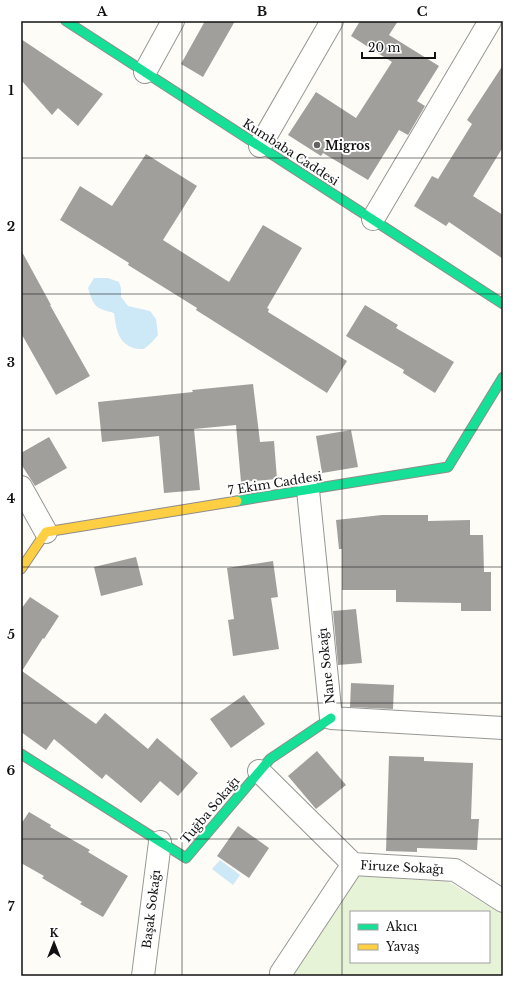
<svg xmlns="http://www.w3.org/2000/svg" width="524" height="997" font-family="'Libre Baskerville',serif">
	<rect width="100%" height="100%" fill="#fdfcf7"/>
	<path fill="#e7f3d7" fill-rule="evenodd" d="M358 876 449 882 503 915V976H292V973ZM351 912H489V962H351Z"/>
	<path fill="#cde8f7" d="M94 278H108L119 282 121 288V297L128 306 150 311 156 319 158 335 152 342 144 349C140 349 135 349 131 347 117 341 116 326 114 313 95 308 94 307 88 288Z
		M220 860 240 875 233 885 212 869Z"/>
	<path fill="#a19f9c" d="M205 21H235L203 77 181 64Z
		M360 21H398L389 35 439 66 417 101 425 106 408 135 399 130 368 180 323 153 321 156 288 135 316 92 356 118 392 62 351 36Z
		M21 39 103 94 78 126 58 108 52 115 21 80Z
		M503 65V147L473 196 503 215V259L449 222 446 226 414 206 432 176 438 179 472 124 467 120Z
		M146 154 197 186 163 240 229 282 263 225 302 248 267 308 269 309 268 312 347 361 327 393 196 310 197 308 128 265 129 263 60 220 80 186 112 206Z
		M21 250 51 305H50L90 376 56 395 21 333Z
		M365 305 398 325 396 328 454 362 435 393 403 373 404 370 346 336Z
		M253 384 260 442 274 441 277 479 241 482 236 425 194 429 200 490 164 493 159 436 102 442 98 402 193 392 192 390Z
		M351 430 358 467 322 473 316 436Z
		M49 437 67 468 35 486 21 464V453Z
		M382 515H428V521L470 520V535H483L484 572H491V611H461V603L396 602V590H342V549H339L336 520Z
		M136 557 143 585 101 596 94 567Z
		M273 561 278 597 271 598 279 649 233 656 228 620 234 619 227 568Z
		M30 597 59 616 44 639 43 638 22 671 96 724 105 713 148 749 157 738 198 773 178 796 160 781 141 803 106 774 102 779 54 739 46 750 21 732V609Z
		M356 609 362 663 338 665 333 611Z
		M351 683 394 685 393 709 350 707Z
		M244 695 265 724 231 748 210 719Z
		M317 751 346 785 316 809 288 776Z
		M389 756 424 757V761L473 763 471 819H479L477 850 417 848V852L386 851Z
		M29 812 51 825 50 827 90 850 88 852 128 876 103 917 80 904 82 902 42 878 44 876 21 863V824Z
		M238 826 269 848 249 878 217 856Z"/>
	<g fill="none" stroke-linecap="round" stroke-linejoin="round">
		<defs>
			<path id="street" d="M145 72 173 21
				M260 146 332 21
				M373 219 490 21
				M21 487 46 532
				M308 490 331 718 503 728
				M259 771 353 864
				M143 976 160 842
				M281 976V973L353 864 455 870 503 901"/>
			<path id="fast" d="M66 21 503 304
				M237 501 448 467 503 377
				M21 754 186 858 270 759 331 718"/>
			<path id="slow" d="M21 569 46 532 237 501"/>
		</defs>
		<use href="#street" stroke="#979795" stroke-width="24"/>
		<use href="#fast" stroke="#8e8d8b" stroke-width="11"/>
		<use href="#slow" stroke="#8e8d8b" stroke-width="11"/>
		<use href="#street" stroke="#fffffe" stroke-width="22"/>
		<use href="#fast" stroke="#16e098" stroke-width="9"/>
		<use href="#slow" stroke="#ffcf43" stroke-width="9"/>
	</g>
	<path fill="none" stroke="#111" stroke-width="1" stroke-opacity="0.55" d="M182 21V976M342 21V976M21 158H503M21 294H503M21 430H503M21 567H503M21 703H503M21 839H503"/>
	<circle fill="#646362" stroke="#fff" stroke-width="1.5" cx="317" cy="145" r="4"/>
	<g text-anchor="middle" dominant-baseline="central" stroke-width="4" stroke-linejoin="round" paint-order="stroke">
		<g font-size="12" font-weight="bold" fill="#111" stroke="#fff" text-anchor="start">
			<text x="325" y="145">Migros</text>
		</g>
		<g font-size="12" fill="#111" stroke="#fff">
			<text transform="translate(291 152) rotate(33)">Kumbaba Caddesi</text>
			<text transform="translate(275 483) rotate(-9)">7 Ekim Caddesi</text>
			<text transform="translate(326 666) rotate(-96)">Nane Sokağı</text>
			<text transform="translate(210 810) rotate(-50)">Tuğba Sokağı</text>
			<text transform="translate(402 867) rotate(3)">Firuze Sokağı</text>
			<text transform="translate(151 909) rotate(-83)">Başak Sokağı</text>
		</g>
	</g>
	<rect width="524" height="997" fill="none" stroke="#ffffff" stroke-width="44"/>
	<rect x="350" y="911" width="140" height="52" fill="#ffffff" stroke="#a0a0a0"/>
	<rect x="358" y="924" width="20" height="6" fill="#16e098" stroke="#a0a0a0"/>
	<text x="386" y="931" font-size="12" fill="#111111">Akıcı</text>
	<rect x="358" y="944" width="20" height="6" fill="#ffcf43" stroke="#a0a0a0"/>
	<text x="386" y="951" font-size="12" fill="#111111">Yavaş</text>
	<g transform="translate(54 943)" stroke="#ffffff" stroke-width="3" paint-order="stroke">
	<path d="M0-3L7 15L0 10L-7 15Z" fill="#111111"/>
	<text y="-6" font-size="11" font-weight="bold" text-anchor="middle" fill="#111111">K</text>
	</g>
	<path d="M362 52v6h73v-6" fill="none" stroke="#111111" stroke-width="2"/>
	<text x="368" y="52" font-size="12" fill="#111111" stroke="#ffffff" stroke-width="3" paint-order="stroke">20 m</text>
	<rect x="22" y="22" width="480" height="953" fill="none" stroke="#111" stroke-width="1.5"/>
	<g font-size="13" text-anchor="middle" font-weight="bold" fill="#111">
		<text x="102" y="16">A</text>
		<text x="262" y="16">B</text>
		<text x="422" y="16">C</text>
		<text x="11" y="95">1</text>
		<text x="11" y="231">2</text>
		<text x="11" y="367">3</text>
		<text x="11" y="503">4</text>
		<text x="11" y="639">5</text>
		<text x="11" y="775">6</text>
		<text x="11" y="911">7</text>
	</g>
</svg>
